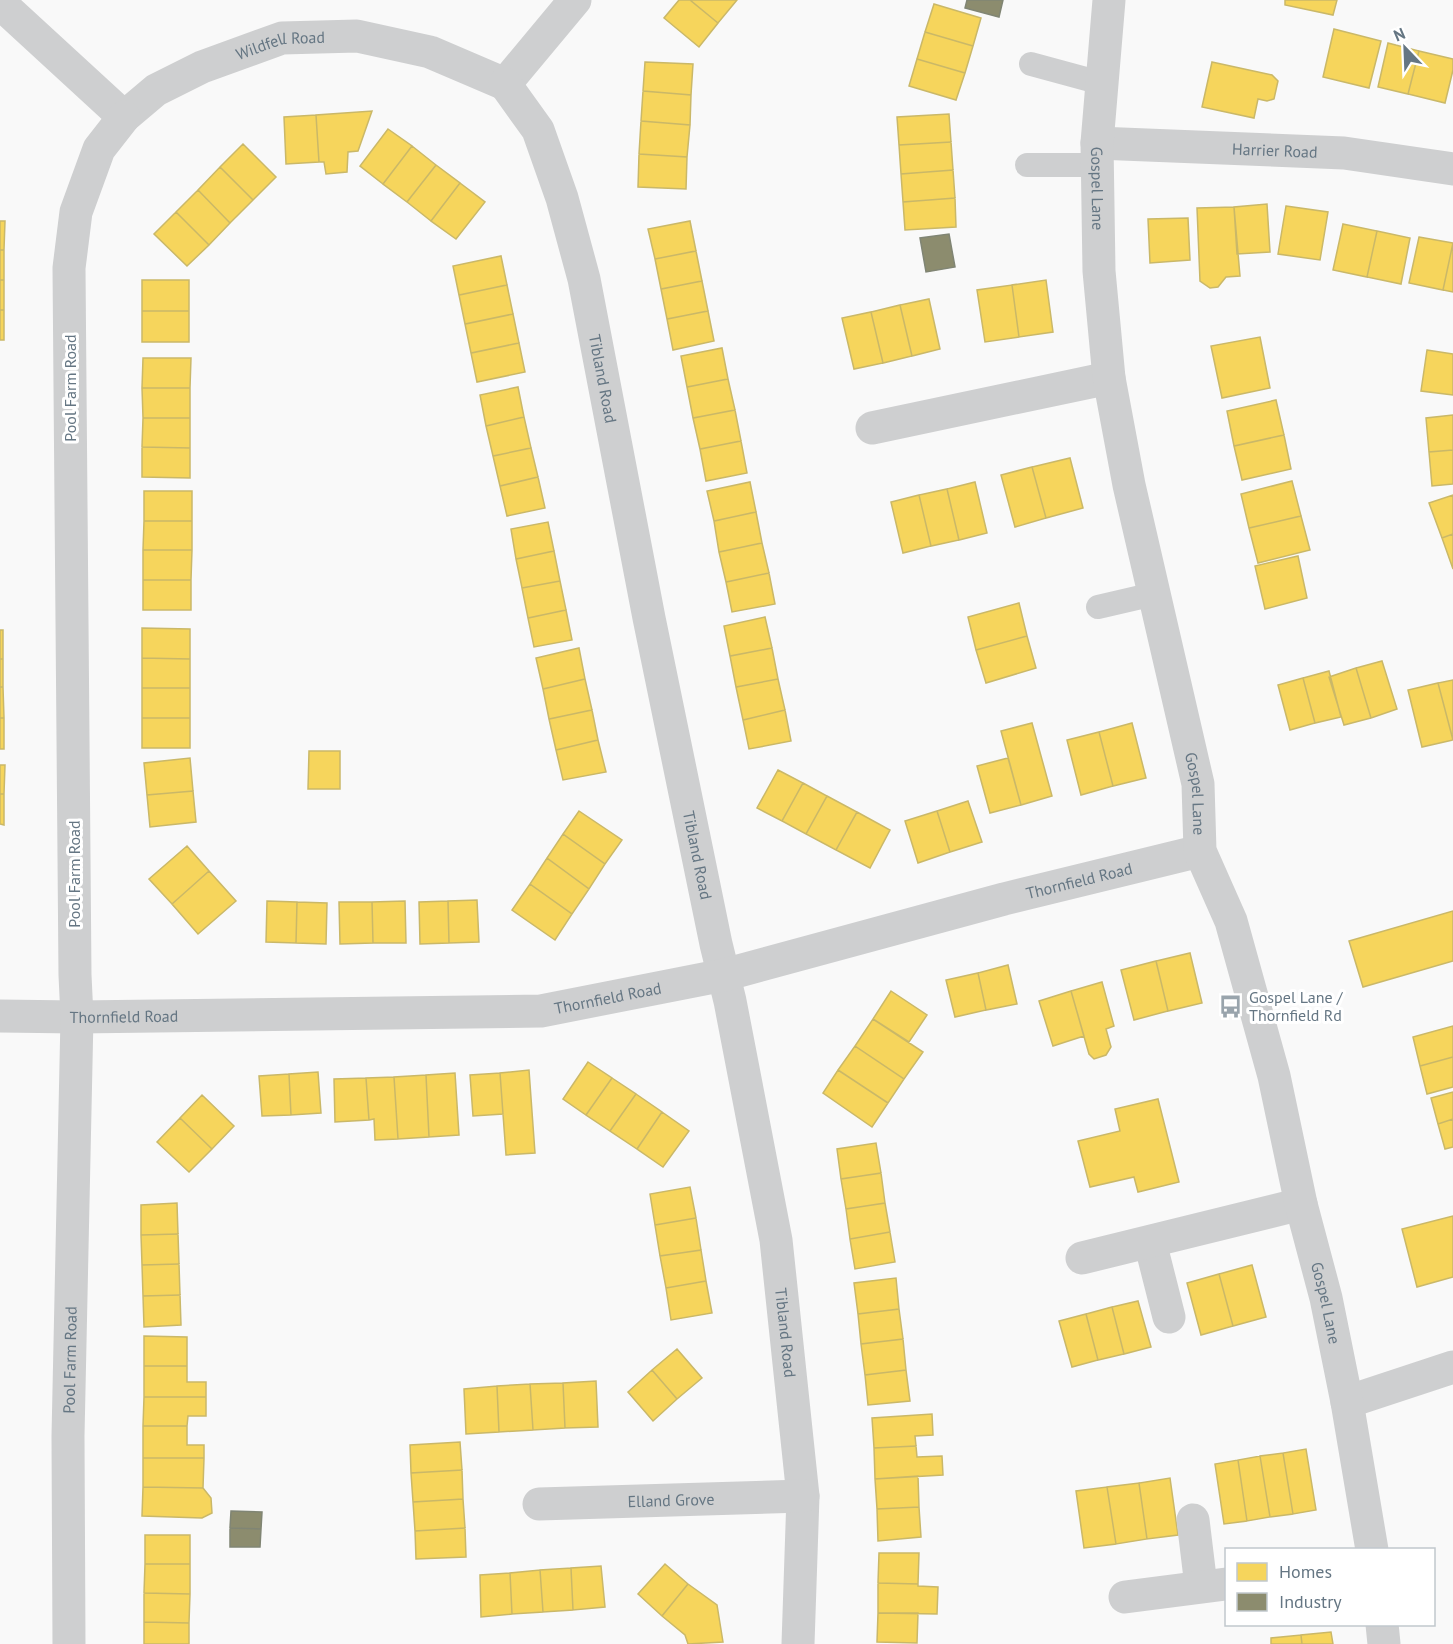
<svg xmlns="http://www.w3.org/2000/svg" width="1453" height="1644" font-family="'PT Sans',sans-serif">
	<rect width="100%" height="100%" fill="#f9f9f9"/>
	<path fill="#f6d55c" stroke="#cab868" stroke-width="1.5" d="M679 0H690L718 23 699 47 664 18Z
		M690 0H737L718 23Z
		M1285 0H1337L1333 15 1285 5Z
		M934 4 981 18 973 46 925 32Z
		M1334 29 1381 41 1369 88 1323 77Z
		M925 32 973 46 965 73 917 59Z
		M1388 43 1419 51 1408 94 1378 87Z
		M1419 51 1453 59V70L1445 103 1408 94Z
		M917 59 965 73 956 100 909 86Z
		M645 62 693 64 691 95 643 91Z
		M1212 62 1272 75 1278 81 1274 99 1267 101 1258 99 1254 118 1202 107Z
		M643 91 691 95 690 125 641 121Z
		M372 111 358 151 348 152 347 172 326 174 324 162H319L316 115Z
		M949 114 951 142 899 145 897 117Z
		M316 115 319 162 286 164 284 117Z
		M641 121 690 125 687 157 639 154Z
		M388 129 412 146 383 184 360 166Z
		M951 142 953 170 901 174 899 145Z
		M243 144 276 177 253 200 220 167Z
		M412 146 436 165 407 202 383 184Z
		M639 154 687 157 686 189 638 187Z
		M436 165 460 183 431 221 407 202Z
		M220 167 253 200 230 223 198 190Z
		M953 170 955 198 903 202 901 174Z
		M460 183 485 202 456 239 431 221Z
		M198 190 230 223 209 245 176 212Z
		M955 198 956 227 905 230 903 202Z
		M1267 204 1270 252 1237 254 1234 207Z
		M1286 206 1328 212 1320 260 1278 254Z
		M1234 207 1240 276 1226 277 1218 287 1210 288 1200 281 1197 208Z
		M176 212 209 245 187 266 154 234Z
		M1188 218 1190 260 1150 263 1148 219Z
		M0 221H5L4 250H0Z
		M690 221 696 251 655 259 648 229Z
		M1343 224 1377 231 1367 277 1333 270Z
		M1377 231 1410 238 1401 284 1367 277Z
		M1419 237 1453 243 1443 290 1409 283Z
		M1453 243V292L1443 290Z
		M0 250H4V280H0Z
		M696 251 702 281 661 289 655 259Z
		M501 256 507 285 459 295 453 266Z
		M0 280H4V310H0Z
		M142 280H189V311H142Z
		M1046 280 1053 332 1019 337 1012 285Z
		M702 281 708 311 667 319 661 289Z
		M507 285 513 314 465 324 459 295Z
		M1012 285 1019 337 985 342 977 290Z
		M929 299 940 349 912 356 900 305Z
		M900 305 912 356 883 363 871 312Z
		M0 310H4V340H0Z
		M142 311H189V342H142Z
		M708 311 714 341 673 350 667 319Z
		M871 312 883 363 854 369 842 318Z
		M513 314 519 343 471 353 465 324Z
		M1260 337 1270 388 1222 398 1211 346Z
		M519 343 525 372 477 382 471 353Z
		M722 348 728 379 687 387 681 356Z
		M1427 350 1453 354V395L1421 391Z
		M143 358H191L190 388H142Z
		M728 379 735 410 693 418 687 387Z
		M518 387 524 417 486 426 480 395Z
		M142 388H190V418H143Z
		M1276 400 1284 435 1234 446 1227 411Z
		M735 410 741 441 700 449 693 418Z
		M1453 415V450L1429 452 1426 418Z
		M524 417 531 448 493 456 486 426Z
		M143 418H190V448L142 447Z
		M1284 435 1291 469 1242 480 1234 446Z
		M741 441 747 473 706 481 700 449Z
		M142 447 190 448V478L142 477Z
		M531 448 538 477 500 486 493 456Z
		M1453 450V484L1432 486 1429 452Z
		M1070 458 1083 508 1046 518 1032 467Z
		M1032 467 1046 518 1015 527 1001 475Z
		M538 477 545 508 507 516 500 486Z
		M1292 481 1301 516 1249 528 1241 494Z
		M750 482 756 512 714 521 707 491Z
		M975 482 987 533 959 540 947 489Z
		M947 489 959 540 931 546 919 495Z
		M144 491H192V521H144Z
		M919 495 931 546 903 553 891 502Z
		M1453 495V534L1442 538 1429 503Z
		M756 512 762 543 719 552 714 521Z
		M1301 516 1310 550 1258 563 1249 528Z
		M144 521H192V550H143Z
		M548 522 554 551 516 559 511 529Z
		M1453 534V569L1442 538Z
		M762 543 769 573 726 582 719 552Z
		M143 550H192L191 580H143Z
		M554 551 560 581 522 588 516 559Z
		M1298 556 1307 598 1265 609 1255 566Z
		M769 573 775 604 732 612 726 582Z
		M143 580H191V610H143Z
		M560 581 566 610 528 618 522 588Z
		M1019 603 1027 636 976 650 968 617Z
		M566 610 572 640 534 647 528 618Z
		M765 617 772 648 730 656 724 626Z
		M142 628 190 629V659L142 658Z
		M0 630H3V659H0Z
		M1027 636 1036 668 986 683 976 650Z
		M579 648 585 679 543 689 536 658Z
		M772 648 778 679 736 687 730 656Z
		M142 658 190 659V688H142Z
		M0 659H3V687H0Z
		M1382 661 1397 709 1371 718 1356 668Z
		M1356 668 1371 718 1344 725 1329 677Z
		M1329 671 1341 717 1315 723 1303 678Z
		M1303 678 1315 723 1290 730 1278 685Z
		M585 679 592 710 549 719 543 689Z
		M778 679 785 710 743 720 736 687Z
		M1453 680V740L1438 683Z
		M1438 683 1453 740 1422 747 1408 690Z
		M0 687H3L4 718H0Z
		M142 688H190V718H142Z
		M592 710 598 740 556 750 549 719Z
		M785 710 791 741 749 749 743 720Z
		M0 718H4V749H0Z
		M142 718H190V748H142Z
		M1032 723 1052 796 1021 805 1001 731Z
		M1132 723 1146 778 1113 786 1099 732Z
		M1099 732 1113 786 1081 795 1067 740Z
		M598 740 606 772 563 780 556 750Z
		M309 751H340V789H308Z
		M190 758 193 791 147 795 144 763Z
		M1008 758 1021 805 990 813 977 766Z
		M0 765H5L4 794H0Z
		M778 770 803 783 782 821 757 808Z
		M803 783 827 796 806 834 782 821Z
		M193 791 196 822 150 827 147 795Z
		M0 794H4V825L0 824Z
		M827 796 857 812 836 850 806 834Z
		M968 801 982 842 950 852 937 811Z
		M579 811 622 840 605 864 563 834Z
		M937 811 950 852 918 863 905 821Z
		M857 812 890 830 870 868 836 850Z
		M563 834 605 864 589 889 547 858Z
		M187 846 209 871 172 904 149 879Z
		M547 858 589 889 572 914 530 884Z
		M209 871 236 901 198 934 172 904Z
		M530 884 572 914 555 940 512 910Z
		M477 900 479 942 449 943 448 901Z
		M267 901 297 902 296 943 266 942Z
		M405 901 406 943H373L372 902Z
		M448 901 449 943 420 944 419 902Z
		M297 902 327 903 326 944 296 943Z
		M339 902H372L373 943 340 944Z
		M1453 911V961L1363 987 1349 941Z
		M1190 953 1202 1003 1168 1011 1156 961Z
		M1156 961 1168 1011 1134 1020 1121 970Z
		M1008 965 1017 1004 986 1010 978 973Z
		M978 973 986 1010 955 1017 946 980Z
		M1102 982 1114 1026 1106 1029 1111 1047 1106 1055 1094 1059 1089 1054 1071 991Z
		M891 991 927 1015 909 1042 873 1019Z
		M1071 991 1084 1036 1053 1046 1039 1001Z
		M873 1019 923 1052 904 1079 855 1046Z
		M1453 1026V1057L1420 1066 1413 1037Z
		M855 1046 904 1079 888 1103 838 1070Z
		M1453 1057V1087L1427 1094 1420 1066Z
		M588 1062 612 1078 586 1115 563 1099Z
		M529 1070 535 1153 506 1155 500 1073Z
		M838 1070 888 1103 872 1127 823 1093Z
		M318 1072 321 1113 291 1115 289 1074Z
		M455 1073 459 1135 429 1137 426 1075Z
		M500 1073 503 1114 473 1116 470 1075Z
		M289 1074 291 1115 262 1116 259 1076Z
		M426 1075 429 1137 398 1139 394 1077Z
		M394 1077 398 1139 375 1140 374 1119 369 1120 366 1078Z
		M366 1078 369 1120 335 1122 334 1079Z
		M612 1078 636 1094 610 1131 586 1115Z
		M1453 1092V1119L1438 1124 1431 1098Z
		M636 1094 662 1112 637 1149 610 1131Z
		M202 1095 234 1126 212 1149 180 1118Z
		M1158 1099 1179 1182 1138 1192 1134 1177 1090 1187 1078 1141 1120 1131 1115 1109Z
		M662 1112 689 1131 663 1167 637 1149Z
		M180 1118 212 1149 189 1172 157 1142Z
		M1453 1119V1147L1445 1149 1438 1124Z
		M876 1143 881 1173 841 1179 837 1149Z
		M881 1173 885 1203 846 1209 841 1179Z
		M690 1187 696 1218 655 1225 650 1194Z
		M177 1203 178 1234 141 1235V1205Z
		M885 1203 890 1232 850 1239 846 1209Z
		M1453 1216V1277L1417 1287 1402 1229Z
		M696 1218 701 1250 660 1256 655 1225Z
		M890 1232 895 1262 855 1269 850 1239Z
		M178 1234 179 1264 142 1265 141 1235Z
		M701 1250 706 1281 666 1288 660 1256Z
		M179 1264 180 1295 143 1296 142 1265Z
		M1252 1265 1266 1317 1233 1326 1219 1274Z
		M1219 1274 1233 1326 1201 1335 1187 1283Z
		M896 1278 899 1309 858 1314 854 1283Z
		M706 1281 712 1313 671 1320 666 1288Z
		M180 1295 181 1325 144 1327 143 1296Z
		M1138 1301 1151 1347 1124 1354 1112 1307Z
		M1112 1307 1124 1354 1098 1360 1086 1314Z
		M899 1309 903 1339 861 1344 858 1314Z
		M1086 1314 1098 1360 1072 1367 1059 1321Z
		M144 1336 187 1337V1366H144Z
		M903 1339 906 1370 865 1375 861 1344Z
		M677 1349 702 1378 677 1399 652 1370Z
		M144 1366H187V1382H206V1397H144Z
		M652 1370 677 1399 653 1421 628 1392Z
		M906 1370 910 1401 868 1405 865 1375Z
		M596 1381 598 1427 565 1428 563 1383Z
		M563 1383 565 1428 533 1430 530 1384Z
		M530 1384 533 1430 499 1432 497 1386Z
		M497 1386 499 1432 466 1434 464 1389Z
		M144 1397H206V1416H188L187 1426H143Z
		M932 1414 933 1435 915 1436 916 1446 874 1448 872 1418Z
		M143 1426H187V1445H204V1458H143Z
		M460 1442 462 1470 411 1473 410 1445Z
		M916 1446 917 1457 942 1456 943 1475 875 1479 874 1448Z
		M1306 1449 1316 1510 1293 1514 1283 1453Z
		M1283 1453 1293 1514 1270 1517 1260 1456Z
		M1260 1456 1270 1517 1247 1521 1238 1460Z
		M143 1458H204L203 1488 143 1487Z
		M1238 1460 1247 1521 1224 1524 1215 1464Z
		M462 1470 463 1499 413 1502 411 1473Z
		M918 1476 919 1507 877 1509 875 1479Z
		M1170 1478 1178 1535 1147 1539 1139 1483Z
		M1139 1483 1147 1539 1116 1544 1107 1487Z
		M143 1487 203 1488 211 1498 212 1513 202 1518 142 1516Z
		M1107 1487 1116 1544 1084 1548 1076 1491Z
		M463 1499 465 1528 415 1531 413 1502Z
		M919 1507 921 1537 878 1541 877 1509Z
		M465 1528 466 1557 416 1559 415 1531Z
		M145 1535H190V1564H145Z
		M879 1553H919L918 1584 878 1583Z
		M145 1564H190V1594L144 1593Z
		M665 1564 688 1584 662 1616 638 1594Z
		M601 1566 605 1607 573 1610 571 1568Z
		M571 1568 573 1610 543 1612 540 1570Z
		M540 1570 543 1612 512 1614 510 1573Z
		M510 1573 512 1614 481 1617 480 1575Z
		M878 1583 918 1584V1586L938 1587 937 1614 878 1613Z
		M688 1584 717 1605 723 1642 688 1644 685 1635 662 1616Z
		M144 1593 190 1594 189 1623 144 1622Z
		M878 1613H918L917 1643 877 1642Z
		M144 1622 189 1623V1644H144Z
		M1331 1632 1333 1644H1302L1301 1635Z
		M1301 1635 1302 1644H1271V1638Z"/>
	<path fill="#8c8c6e" stroke="#808574" stroke-width="1.5" d="M967 0H1003L999 17 965 8Z
		M949 234 955 267 926 272 920 238Z
		M231 1511 262 1512 261 1529 230 1528Z
		M230 1528 261 1529 260 1547H230Z"/>
	<g fill="none" stroke-linecap="round" stroke-linejoin="round">
		<path stroke="#cecfd0" stroke-width="24" d="M1031 64 1101 83
			M1027 165H1098
			M1098 607 1154 594"/>
		<g stroke="#cecfd0" stroke-width="33">
			<path id="s1" d="M0 3 124 117 156 90 202 67 282 38 357 36 430 52 505 84 575 0"/>
			<path id="s2" d="M505 84 538 130 562 198 584 279 649 618 716 944 730 1001 776 1240 803 1496 798 1644"/>
			<path id="s3" d="M1097 143 1344 153 1453 169"/>
			<path d="M872 428 1109 378"/>
			<path id="s4" d="M0 1016 77 1017 541 1011 724 975 1004 899 1200 851"/>
			<path d="M1150 1242 1169 1317"/>
			<path d="M1082 1258 1301 1204"/>
			<path d="M1347 1402 1453 1367"/>
			<path id="s5" d="M539 1504 803 1496"/>
			<path d="M1193 1520 1201 1586"/>
			<path d="M1125 1597 1226 1584"/>
			<path id="s6" d="M69 1644 68 1436 77 1017 75 975 69 268 76 212 99 149 124 117"/>
		</g>
		<g stroke="#cecfd0" stroke-width="33">
			<path id="s7" d="M1109 0 1097 143 1099 271 1109 378 1129 485 1198 784 1200 851 1231 921 1274 1076 1301 1204 1326 1298 1347 1402 1372 1550"/>
			<path d="M1382 1624 1384 1644"/>
		</g>
	</g>
	<defs>
		<symbol id="bus-bare" viewBox="-9 -9 18 18"><path d="M-5-6H5V4H4V6H2V4H-2V6H-4V4H-5ZM-3.5-4V0h7V-4ZM-3.5 1.2v1.5H-2V1.2ZM2 1.2v1.5H3.5V1.2Z" fill="#99a4ac" stroke="#fff" stroke-width="2.5" paint-order="stroke"/></symbol>
	</defs>
	<g fill-rule="evenodd">
		<use href="#bus-bare" x="1214" y="990" width="33" height="33"/>
	</g>
	<g text-anchor="middle" dominant-baseline="central" stroke-width="6" stroke-linejoin="round" paint-order="stroke">
		<g font-size="16" fill="#657683" stroke="#fff">
			<text stroke="none"><textPath href="#s1" startOffset="344">Wildfell Road</textPath></text>
			<text stroke="none"><textPath href="#s3" startOffset="178">Harrier Road</textPath></text>
			<text stroke="none"><textPath href="#s7" startOffset="189">Gospel Lane</textPath></text>
			<text stroke="none"><textPath href="#s2" startOffset="314">Tibland Road</textPath></text>
			<text transform="translate(70 388) rotate(-90)">Pool Farm Road</text>
			<text stroke="none"><textPath href="#s7" startOffset="804">Gospel Lane</textPath></text>
			<text stroke="none"><textPath href="#s2" startOffset="800">Tibland Road</textPath></text>
			<text transform="translate(74 874) rotate(-90)">Pool Farm Road</text>
			<text stroke="none"><textPath href="#s4" startOffset="1095">Thornfield Road</textPath></text>
			<text stroke="none"><textPath href="#s4" startOffset="609">Thornfield Road</textPath></text>
			<text stroke="none"><textPath href="#s4" startOffset="124">Thornfield Road</textPath></text>
			<text stroke="none"><textPath href="#s7" startOffset="1332">Gospel Lane</textPath></text>
			<text stroke="none"><textPath href="#s2" startOffset="1286">Tibland Road</textPath></text>
			<text stroke="none"><textPath href="#s6" startOffset="284">Pool Farm Road</textPath></text>
			<text stroke="none"><textPath href="#s5" startOffset="132">Elland Grove</textPath></text>
		</g>
		<g font-size="16" fill="#657683" stroke="#fff" text-anchor="start">
			<text x="1249" y="997">Gospel Lane /<tspan x="1249" dy="18">Thornfield Rd</tspan></text>
		</g>
	</g>
	<rect x="1225" y="1548" width="210" height="78" fill="#ffffff" stroke="#c1c8cd" stroke-width="1.5"/>
	<rect x="1237" y="1563" width="30" height="18" fill="#f6d55c" stroke="#c1c8cd" stroke-width="1.5"/>
	<text x="1279" y="1578" font-size="18" fill="#657683">Homes</text>
	<rect x="1237" y="1593" width="30" height="18" fill="#8c8c6e" stroke="#c1c8cd" stroke-width="1.5"/>
	<text x="1279" y="1608" font-size="18" fill="#657683">Industry</text>
	<g transform="translate(1405 48) rotate(337)" stroke="#ffffff" stroke-width="4.5" paint-order="stroke">
	<path d="M0-4.5L10 22L0 15L-10 22Z" fill="#657683"/>
	<text y="-9" font-size="16" font-weight="bold" text-anchor="middle" fill="#657683">N</text>
	</g>
</svg>
